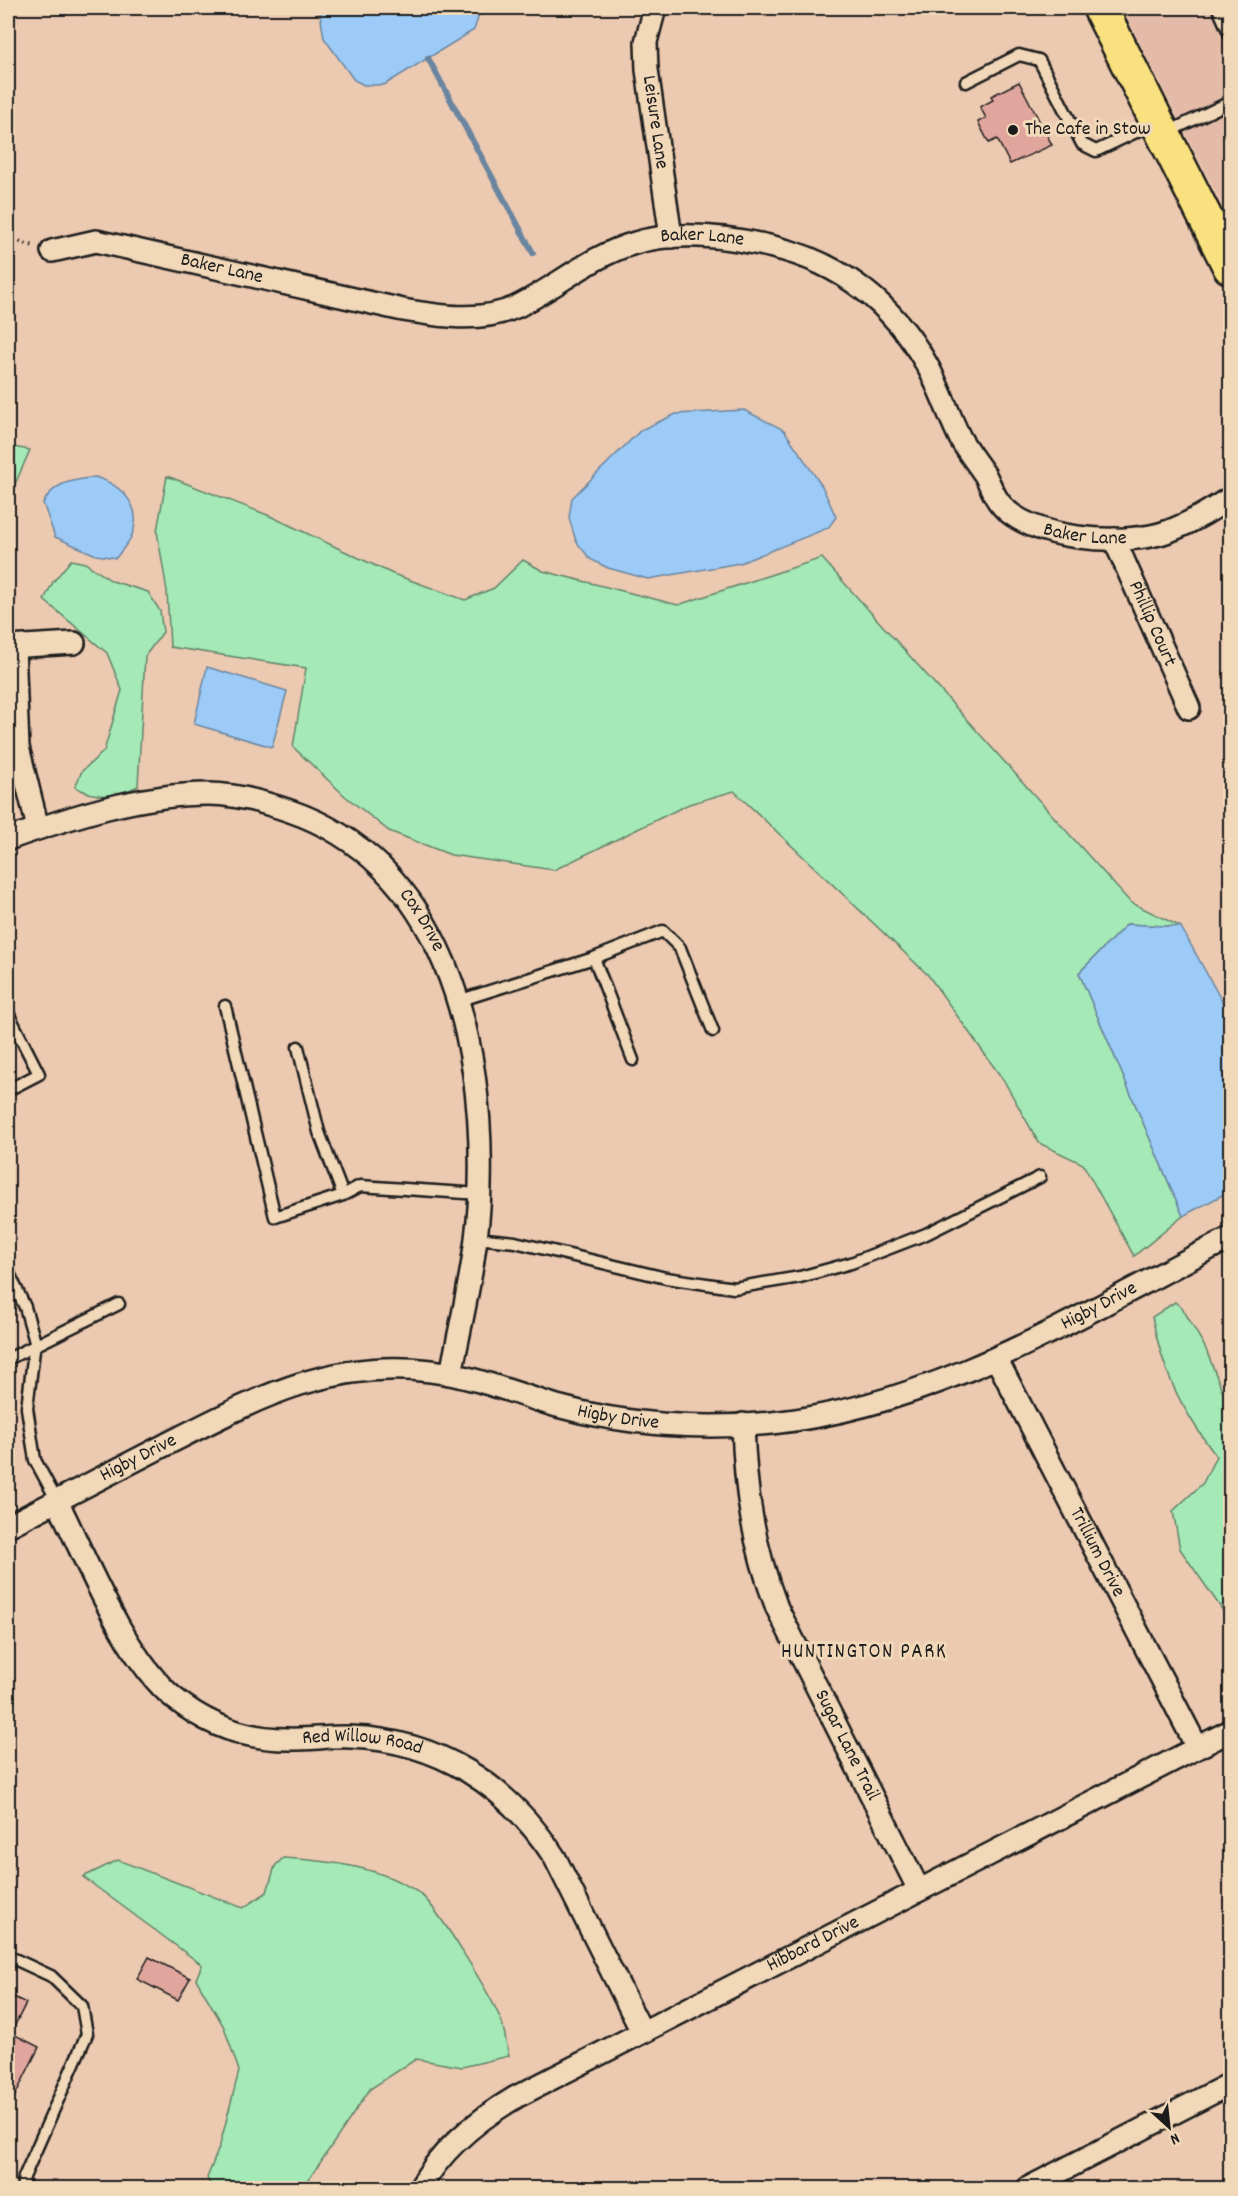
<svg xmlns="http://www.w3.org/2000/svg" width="1238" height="2196" font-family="Dekko,sans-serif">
	<rect width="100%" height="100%" fill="#ecc9b1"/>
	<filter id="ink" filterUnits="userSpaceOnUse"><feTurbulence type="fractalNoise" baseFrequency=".0167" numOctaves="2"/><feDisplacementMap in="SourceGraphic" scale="12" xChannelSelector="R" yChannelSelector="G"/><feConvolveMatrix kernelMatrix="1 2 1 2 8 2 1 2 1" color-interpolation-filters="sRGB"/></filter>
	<g filter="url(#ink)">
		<path fill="#e4bba8" d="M1122 8H1230V220Z"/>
		<path fill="#a4e9b6" stroke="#608269" stroke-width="1.5" d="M8 446 30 450 8 500Z
			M167 476 270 516 393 574 465 600 494 588 523 560 543 571 678 605 822 558 1130 902 1181 927 1127 924 1079 973 1183 1216 1134 1256 1083 1164 1039 1143 1004 1081 928 975 734 791 689 804 554 870 451 855 389 831 345 796 293 747 306 668 170 647 167 591 157 531Z
			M71 560 85 563 112 581 148 592 160 611 163 632 145 656 138 786C115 797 99 800 75 787L82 771 104 751 122 690 107 653 44 600 53 582Z
			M1175 1302 1183 1309 1205 1347 1230 1410V1613L1226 1615 1180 1549 1173 1511 1203 1483 1216 1456C1181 1408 1164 1376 1152 1317Z
			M283 1858C329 1861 380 1866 419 1893 436 1904 492 1998 501 2020 505 2031 506 2044 509 2056L462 2067 416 2059 370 2089 303 2188H212L207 2178 220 2145 239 2071 224 2027 196 1979 202 1965 83 1877 118 1860 243 1908 267 1892 275 1866Z"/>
		<path fill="#9ccbf7" stroke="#69859f" stroke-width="1.5" d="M319 8H477L480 12 474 30 384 85H364L354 80 324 38Z
			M744 410 784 430 822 486 836 517 828 528 740 563 648 579 608 568 590 559 576 541 569 518 572 498 641 430 676 414Z
			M95 477C122 485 146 508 130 539 126 546 120 552 116 558L96 555 55 537 43 503C55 481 72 481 95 477Z
			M207 667 287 691 272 747 194 724Z
			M1127 924 1181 927 1230 1016V1191L1183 1216 1079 973Z"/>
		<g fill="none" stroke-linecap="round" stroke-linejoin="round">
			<path stroke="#69859f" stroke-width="6" d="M428 58 533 253"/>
		</g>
		<path fill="#e0a69e" stroke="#1c1c1c" stroke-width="1.5" d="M1019 82 1052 145 1010 164 997 139 989 143 978 122 986 118 980 107 993 100 991 96Z
			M149 1957 190 1978 178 2000 137 1979Z
			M8 1994 26 2003 11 2033 39 2047 8 2110Z"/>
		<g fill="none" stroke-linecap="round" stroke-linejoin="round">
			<defs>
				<path id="service" d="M1218 8 1230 35
					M966 82 1019 55 1039 60 1082 144 1096 151 1155 123
					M1166 133 1230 102
					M594 958 633 1060
					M458 1001 594 958 663 931 680 948 713 1031
					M225 1006 275 1217 343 1195
					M8 1013 39 1074 8 1090
					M298 1047 319 1132 343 1195 360 1186 480 1194
					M476 1238 515 1242 666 1278 734 1288 800 1277 851 1263 926 1234 1040 1177
					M8 1271 25 1307 35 1342 27 1408 35 1460 57 1501
					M8 1359 119 1304
					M8 1956 51 1976 82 2006 87 2034 24 2177 22 2188"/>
				<g id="minor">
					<path id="s1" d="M655 8 646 42 647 70 671 237"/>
					<path id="s2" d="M52 251 96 241 403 310C439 316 481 323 516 307 557 287 590 256 635 243 677 230 731 237 773 247 841 263 893 304 927 365 940 388 948 414 960 438 967 451 977 463 985 475 990 484 993 494 999 502 1027 541 1127 547 1169 531 1191 523 1211 510 1230 498"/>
					<path id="s3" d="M1114 539 1189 708"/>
					<path d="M8 647 74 643"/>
					<path d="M14 647 18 747 38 828"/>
					<path id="s4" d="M8 839C71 817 140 794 208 794 236 794 264 802 290 811 444 864 484 1039 480 1185 479 1249 463 1312 451 1374"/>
					<path id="s5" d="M996 1358 1197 1747"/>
					<path id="s6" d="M743 1424C745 1491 753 1545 777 1608L919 1890"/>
					<path id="s7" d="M57 1501C87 1560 124 1657 174 1698 206 1724 245 1739 287 1739 308 1740 329 1736 350 1737 438 1740 508 1785 555 1858L642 2032"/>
					<path id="s8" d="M8 1526C60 1499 112 1472 165 1445 252 1401 329 1358 431 1371 474 1376 516 1394 557 1406 625 1425 702 1430 772 1423 941 1405 1082 1313 1230 1238"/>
					<path id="s9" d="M420 2188C442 2148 477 2120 516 2097L1230 1731"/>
					<path d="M1028 2188 1230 2084"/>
				</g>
				<path id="primary" d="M1100 8 1230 267"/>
			</defs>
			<use href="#service" stroke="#1c1c1c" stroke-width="15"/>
			<use href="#minor" stroke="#1c1c1c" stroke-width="26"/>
			<use href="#primary" stroke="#1c1c1c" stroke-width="38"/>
			<path stroke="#1c1c1c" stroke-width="4" stroke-dasharray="1.5 4.5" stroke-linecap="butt" d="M8 238 34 246"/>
			<use href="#service" stroke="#f1d8b9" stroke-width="10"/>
			<use href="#minor" stroke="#f1d8b9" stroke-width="21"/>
			<use href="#primary" stroke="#fae180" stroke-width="33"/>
		</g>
	</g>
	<circle fill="#1c1c1c" stroke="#f1d8b9" stroke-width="2" cx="1013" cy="130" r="6"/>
	<g text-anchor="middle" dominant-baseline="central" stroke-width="6" stroke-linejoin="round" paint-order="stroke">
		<g font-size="20" fill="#1c1c1c" stroke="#f1d8b9">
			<text stroke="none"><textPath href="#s1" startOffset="116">Leisure Lane</textPath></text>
			<text stroke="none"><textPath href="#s2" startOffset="678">Baker Lane</textPath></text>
			<text stroke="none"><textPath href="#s2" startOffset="174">Baker Lane</textPath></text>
			<text stroke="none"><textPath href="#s2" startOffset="1200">Baker Lane</textPath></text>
			<text stroke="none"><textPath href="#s3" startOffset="93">Phillip Court</textPath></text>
			<text stroke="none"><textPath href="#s4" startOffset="465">Cox Drive</textPath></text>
			<text stroke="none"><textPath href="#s8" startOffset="1155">Higby Drive</textPath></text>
			<text stroke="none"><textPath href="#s8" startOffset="651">Higby Drive</textPath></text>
			<text stroke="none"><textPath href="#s8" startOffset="147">Higby Drive</textPath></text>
			<text stroke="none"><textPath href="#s5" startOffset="219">Trillium Drive</textPath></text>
			<text stroke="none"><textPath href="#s7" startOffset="429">Red Willow Road</textPath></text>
			<text stroke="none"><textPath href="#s6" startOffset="342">Sugar Lane Trail</textPath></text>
			<text stroke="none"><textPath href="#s9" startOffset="468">Hibbard Drive</textPath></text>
		</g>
		<g font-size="20" fill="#1c1c1c" stroke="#f1d8b9" text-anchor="start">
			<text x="1025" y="130">The Cafe in Stow</text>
		</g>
		<g font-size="21" letter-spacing="1.5" fill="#1c1c1c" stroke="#f1d8b9">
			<text x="864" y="1653">HUNTINGTON PARK</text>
		</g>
	</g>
	<rect width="1238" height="2196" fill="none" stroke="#f1d8b9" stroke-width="30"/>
	<rect x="15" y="15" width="1208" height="2166" fill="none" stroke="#1c1c1c" stroke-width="2" filter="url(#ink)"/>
	<g transform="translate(1169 2127) rotate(153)" stroke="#f1d8b9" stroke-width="4.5" paint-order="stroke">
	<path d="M0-4.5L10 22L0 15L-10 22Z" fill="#1c1c1c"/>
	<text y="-9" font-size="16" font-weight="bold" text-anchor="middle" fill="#1c1c1c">N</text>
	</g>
</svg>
